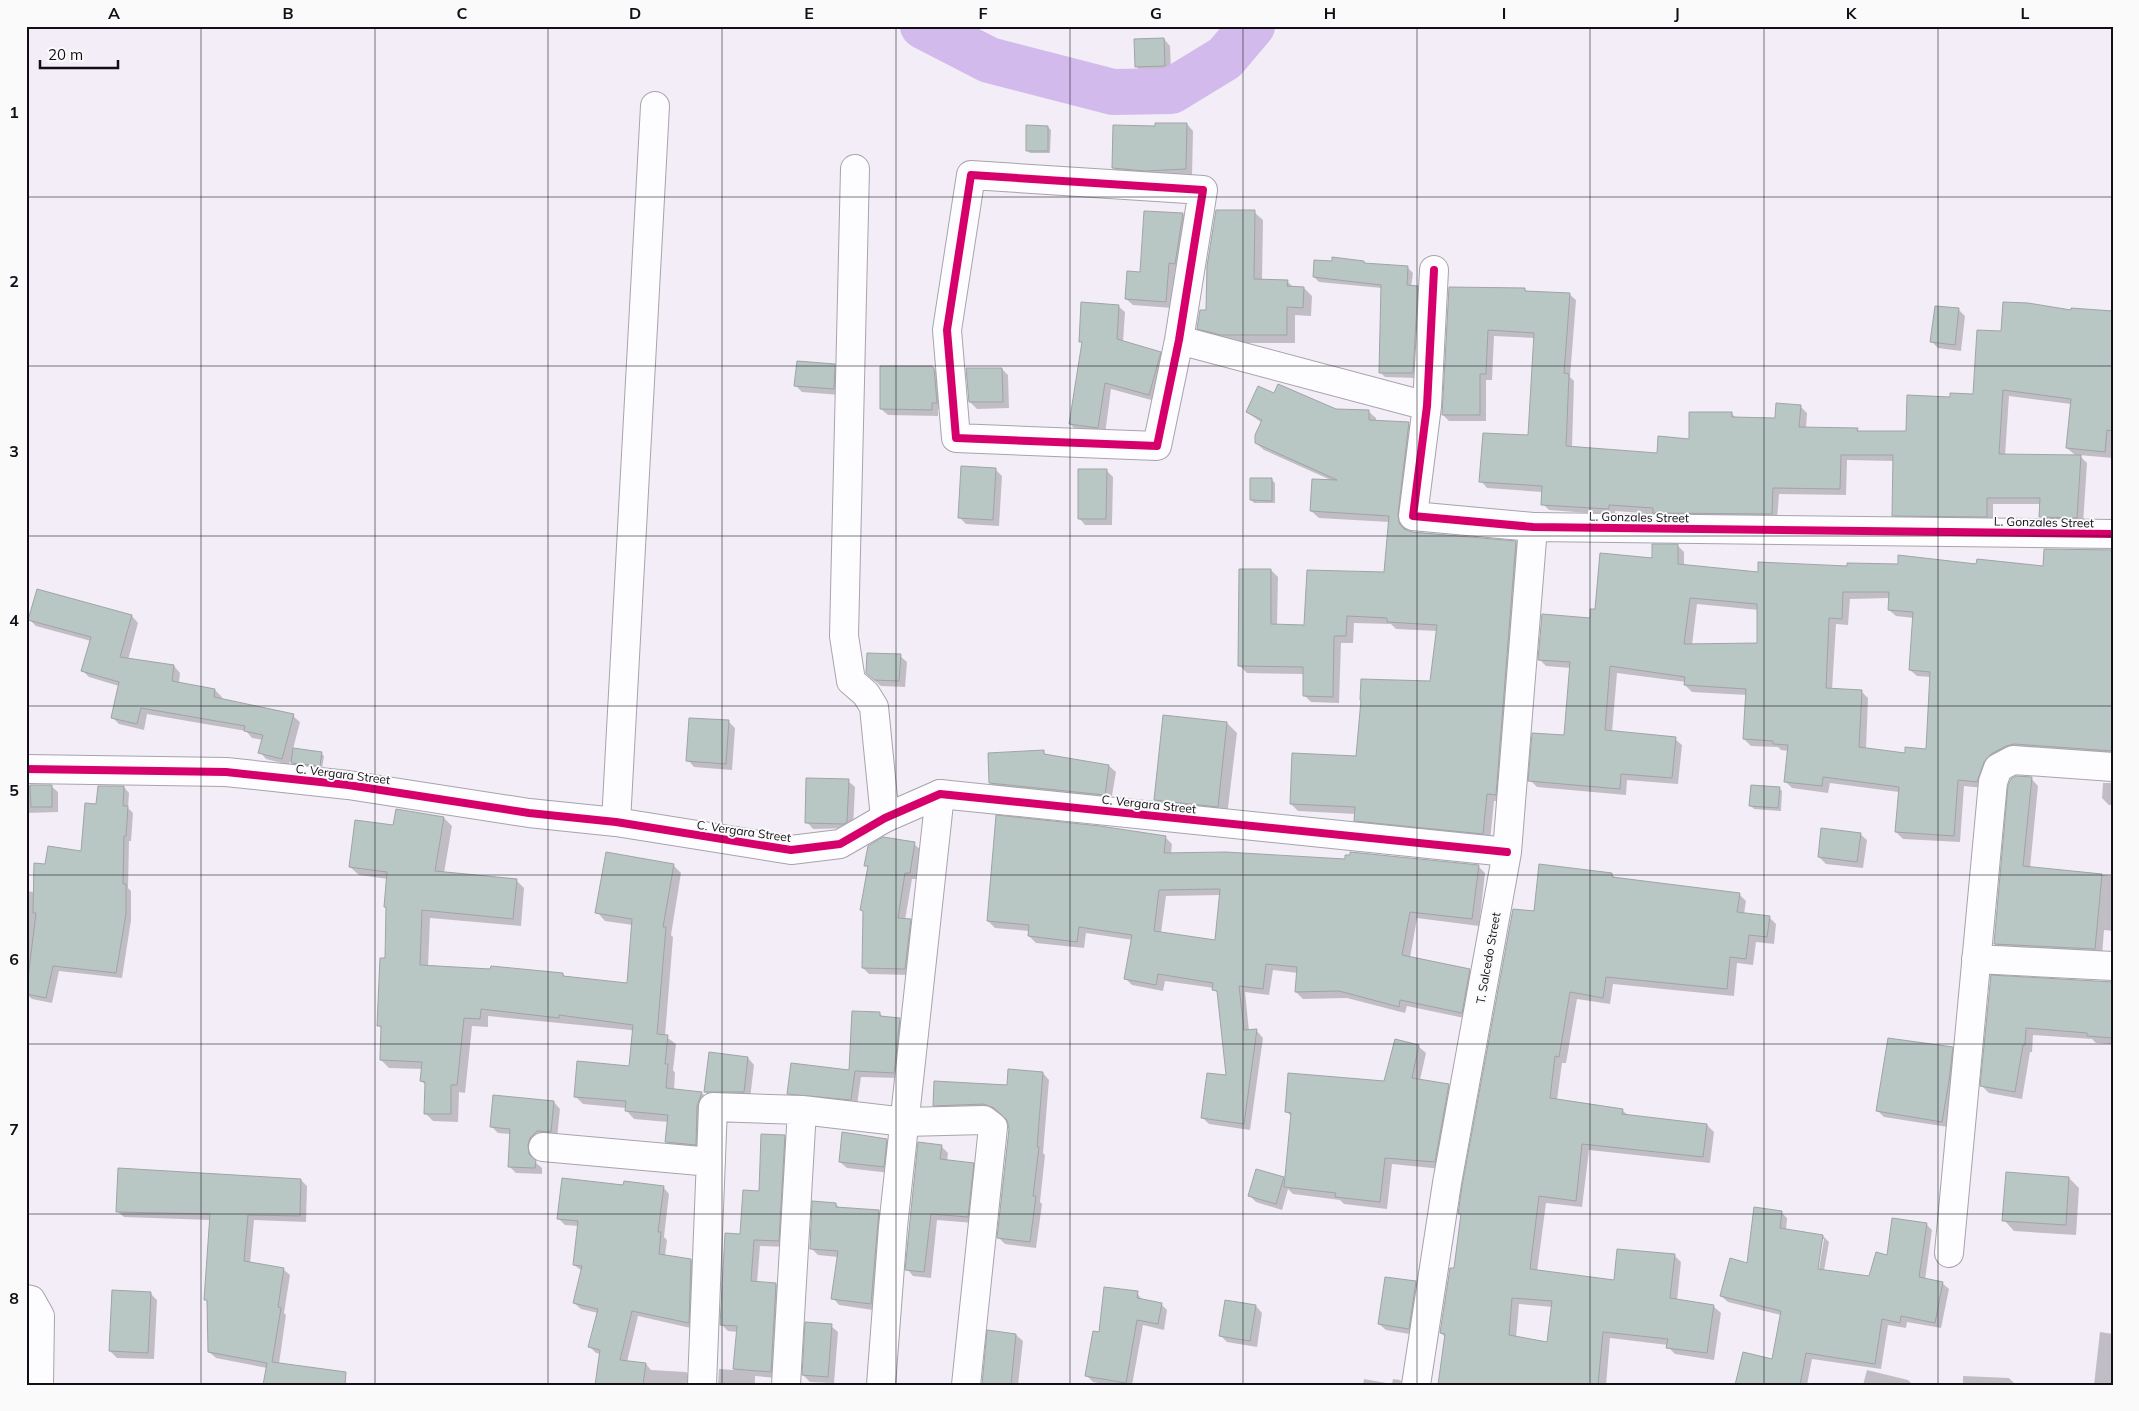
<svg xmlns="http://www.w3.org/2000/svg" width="2139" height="1411" font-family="Mulish,sans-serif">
	<rect width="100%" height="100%" fill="#f2edf7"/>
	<path fill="#0003" fill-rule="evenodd" d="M1164 39 1170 46 1171 72 1143 73 1136 66Z
		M1187 124 1193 131 1192 176 1120 175 1114 168Z
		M1048 127 1051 130 1050 153H1030L1027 150Z
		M1145 212 1183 214 1190 221 1182 270 1175 269 1172 308 1133 305 1126 299 1141 273Z
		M1254 212 1263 220 1262 281H1287L1293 287 1304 288 1312 296 1311 316 1295 315V343H1230L1207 337 1198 328Z
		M1363 262 1366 265 1408 268 1413 273 1411 287H1417L1422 292 1417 378 1385 377 1380 372 1382 288 1319 282 1314 277Z
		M1450 288 1525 290 1528 292 1569 294 1576 300 1570 377 1574 381 1572 447 1658 454 1690 441 1732 414 1737 419H1776L1800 406 1807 413 1806 428 1857 429 1860 432H1907L1951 398 1974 395 2002 332 2072 311 2113 312V458L2079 455 2087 463 2083 524 2047 520 2041 514V504H1993V523L1899 522 1893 515 1894 461 1847 460 1846 495 1779 494 1777 520 1660 519 1655 514 1615 511V515L1549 510 1543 504V492L1487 488 1481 481 1529 437 1535 338 1494 336 1492 380H1486V421H1449L1443 415ZM2009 396 2071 404 2067 448 2076 456H2005Z
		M1118 306 1125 312 1123 342 1160 353 1167 360 1155 401 1111 389 1105 434 1077 431 1070 424 1083 344 1080 341Z
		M1958 309 1965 316 1961 351 1938 348 1932 342Z
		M834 365 841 372 840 395 802 392 796 386Z
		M932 367 941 376 943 409H938V416L888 415 881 409Z
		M1002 369 1008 375 1009 408 977 409 970 402Z
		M1274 395 1336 411H1368L1376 418V422L1408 423 1416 431 1404 522 1406 531 1516 542 1523 550 1503 802 1494 801 1490 841 1362 827 1355 820 1356 814 1298 811 1291 804 1357 758 1432 682 1437 631 1396 629 1391 624 1354 623 1353 643H1341L1339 703 1311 702 1304 695V674L1247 673 1239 665 1271 570 1278 577 1277 625 1305 626 1386 574 1389 522 1319 518 1311 511 1333 481 1264 450 1256 443 1262 423 1247 412Z
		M995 469 1002 476 999 526 966 524 959 517Z
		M1107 471 1113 477 1112 525H1085L1079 518Z
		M1272 480 1275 483V503H1254L1251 500Z
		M1678 546 1684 552V566L1759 574 1849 567 2113 690V757L2022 751 1984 788 1964 786 1960 842 1903 839 1896 832 1899 792 1830 783 1828 793 1792 788 1785 781 1789 751 1781 750 1778 747 1751 746 1744 739 1747 695 1692 692 1685 685 1686 682 1617 673 1612 732 1675 739 1682 745 1678 784 1627 780 1626 795 1537 787 1530 780 1565 737 1571 668 1546 666 1539 659 1591 619 1596 610 1653 559ZM1890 598 1889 610 1896 616 1914 618 1910 670 1917 676 1931 677 1927 750 1906 754 1866 750 1868 698 1861 691 1832 690 1836 624 1848 625 1850 599ZM1697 604 1759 610 1758 644 1692 645Z
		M132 616 138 623 128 660 174 666 180 673 179 683 215 690 222 697 221 700 293 716 300 722 293 749 321 753 324 756 322 769 295 766 290 761 289 765 266 759 260 752 263 740 252 738 246 731 147 714 144 730 119 724 112 717 119 686 89 677 83 671 91 641 36 626 30 620Z
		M900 656 907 662 905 687 881 686 874 680Z
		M728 721 735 728 732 770 694 767 688 760Z
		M1227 723 1237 733 1227 816 1165 810 1155 800Z
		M1043 752 1048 756 1109 766 1116 772 1111 801 997 789 990 783Z
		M2031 778 2038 786 2030 868 2113 876V931L2104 930 2102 956 2002 951 1995 944Z
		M848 781 855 787 853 828 813 829 807 822Z
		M2103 783H2113V805H2109L2102 798Z
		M26 785 51 786 58 792V812L26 813Z
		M124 787 129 793 128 808 133 813 131 841H129L128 888 131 891V920L122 978 59 971 52 1003 32 999 26 994 32 964H26V891L34 892 46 865 83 853 98 805Z
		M1779 788 1782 791 1781 811 1754 809 1751 806Z
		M444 818 452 826 444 873 516 880 524 888 521 926 430 918 428 967 563 974 566 978 628 985 633 925 605 921 597 912 673 865 681 873 671 935 673 937 665 1036 676 1044 673 1070 675 1073 674 1090 702 1093 710 1101 704 1152 675 1150 667 1142 668 1122 634 1119 626 1110V1108L583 1104 575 1096 630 1067 633 1032 631 1030 488 1016V1027L472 1026 465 1093 459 1092 458 1122 433 1121 425 1113 426 1085 421 1081 423 1069 389 1068 381 1060 382 1029 378 1025 386 960 388 879 359 875 350 867 394 826Z
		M1860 834 1867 840 1863 868 1826 864 1819 857Z
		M1165 837 1172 844 1171 854 1478 866 1485 873 1479 926 1417 918 1410 958 1469 970 1476 977 1469 1019 1407 1006 1405 1013 1347 998 1303 999 1296 992 1298 973 1273 970 1269 995 1245 992 1249 1031H1257L1263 1038 1250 1130 1209 1124 1202 1117 1228 1077 1219 995 1214 988 1165 981 1163 991 1132 985 1125 978 1133 940 1086 933 1084 948 1036 943 1029 936V931L995 928 988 921ZM1221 895 1216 942 1161 933 1166 896Z
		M914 844 921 850 916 879H912L905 920H910L917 927 912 975 869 974 863 968 869 868 866 865Z
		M1611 874 1616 878 1739 894 1746 901 1744 914 1769 917 1776 924 1774 944 1756 942 1753 965 1737 963 1734 996 1613 984 1610 1004 1577 999 1566 1063H1562L1557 1100 1622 1110 1629 1116 1707 1125 1714 1132 1710 1163 1589 1150 1582 1207 1546 1203 1537 1272 1615 1282 1674 1255 1681 1262 1677 1301 1713 1306 1721 1313 1714 1360 1675 1354 1668 1347V1345L1610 1338 1606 1385H1439L1445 1337 1441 1333 1455 1270 1462 1216 1459 1214 1535 912ZM1519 1304 1553 1307 1548 1343 1516 1338Z
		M1992 977 2113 983V1044L2096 1043 2092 1039 2033 1035 2032 1052H2030L2022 1099 1989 1093 1982 1086Z
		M879 1013 884 1018 899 1019 905 1025 900 1078 861 1077 857 1105 794 1099 788 1093 850 1071Z
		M1418 1046 1426 1053 1420 1080 1448 1085 1456 1093 1442 1169 1392 1164 1387 1209 1344 1204 1340 1200 1293 1194 1288 1189 1282 1210 1256 1202 1250 1196 1283 1178 1286 1181 1292 1117 1287 1112 1385 1082Z
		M1952 1048 1958 1054 1948 1127 1884 1117 1877 1110Z
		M748 1058 754 1065 750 1099 712 1098 705 1092Z
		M1043 1073 1049 1080 1043 1153 1045 1155 1040 1202 1042 1204 1036 1248 1005 1244 998 1237 1010 1129 1008 1120 1002 1114 992 1111 940 1112 934 1105 1008 1087Z
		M554 1102 560 1109 557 1138 534 1152 535 1162 542 1168V1174L516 1173 510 1167 511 1134 498 1133 491 1126Z
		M843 1134 886 1140 893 1147 890 1173 847 1168 840 1162Z
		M784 1136 791 1143 785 1247 760 1246 757 1283 776 1284 782 1291 777 1378 755 1376V1385H718L719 1369 734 1370 738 1332 728 1331 721 1324 741 1236Z
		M941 1146 948 1153 947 1161 973 1164 980 1171 974 1223 937 1220 931 1278 913 1276 907 1269Z
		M2069 1178 2079 1188 2076 1235 2014 1231 2004 1220Z
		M301 1180 307 1186 306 1222 254 1220 250 1264 283 1269 290 1275 284 1313 286 1315 279 1364 267 1368 216 1358 209 1352 208 1302 205 1299 211 1220 124 1217 117 1211Z
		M624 1187H663L669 1194 664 1237 667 1240 665 1256 691 1260 697 1267 695 1329 638 1316 627 1362 646 1364 651 1370 686 1372 693 1379V1385H596L601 1354 596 1353 589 1346 598 1313 581 1309 574 1303 582 1271 574 1265 579 1226 565 1225 558 1218Z
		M836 1204 840 1209 879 1212 885 1218 873 1310 839 1305 833 1298 838 1257 818 1255 811 1248Z
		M1781 1212 1787 1218 1786 1230 1823 1236 1829 1242 1824 1271 1870 1277 1888 1257 1926 1224 1932 1230 1925 1280 1942 1283 1949 1289 1941 1328 1907 1322 1906 1328 1888 1325 1881 1369 1812 1359 1807 1385H1737L1773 1360 1781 1315 1728 1302 1721 1296 1748 1264ZM1821 1239H1824L1818 1275 1815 1274Z
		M1416 1283 1422 1289 1415 1335 1386 1330 1379 1324Z
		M150 1293 157 1300 154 1359 117 1358 110 1351Z
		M1137 1293 1143 1301 1161 1304 1167 1310 1164 1330 1143 1325 1132 1385H1109L1093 1382 1087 1376 1100 1333Z
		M1256 1306 1262 1313 1257 1347 1227 1342 1220 1335Z
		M831 1326 838 1332 834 1383 810 1382 803 1375Z
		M2100 1332 2113 1334V1385H2094Z
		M1016 1335 1023 1341 1018 1385H983Z
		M1867 1370 1908 1380 1913 1385H1863Z
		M1963 1376 2009 1378 2016 1385H1963Z
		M1364 1379 1392 1384 1393 1379 1400 1380 1405 1385H1363Z"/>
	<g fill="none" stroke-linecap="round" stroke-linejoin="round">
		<path stroke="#d2bbec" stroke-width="46" d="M923 26 989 60 1113 92 1171 91 1225 58 1252 26"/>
	</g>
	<path fill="#b8c6c4" stroke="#a1a4a6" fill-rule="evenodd" d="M1164 38 1165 66 1135 67 1134 39Z
		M1155 123H1187L1186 169 1145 171 1112 168 1113 125 1155 126Z
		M1026 125 1048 126V151H1026Z
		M1216 210H1255L1254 279 1288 280 1287 286 1304 287 1303 308 1287 307V335H1221L1197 329 1200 310H1206L1207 266Z
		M1144 211 1183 213 1175 264 1169 263 1166 302 1125 299 1127 271 1140 272Z
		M1332 257 1364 261V263L1408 266 1407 285 1418 286 1413 373H1379L1381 285 1313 277 1314 260 1332 261Z
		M1449 287 1525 288V291L1570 293 1564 373 1569 374 1566 446 1657 453 1658 436 1689 439V412H1732V417L1775 418 1776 403 1801 405 1799 427 1858 428 1857 431H1906L1907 395 1950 397V393L1973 394 1977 330 2001 331 2003 302 2028 303 2071 310V308L2113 311V431L2107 430 2105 452 2066 448 2071 399 2003 390 1999 454 2081 455 2077 518 2039 517 2040 498H1987V517L1892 516 1893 455H1841L1840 489 1773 488 1772 514 1653 513V508L1609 505V509L1541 505 1542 486 1479 482 1483 433 1528 435 1534 333 1488 330 1486 374H1480V415H1442Z
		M1081 302 1119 305 1117 339 1161 352 1149 395 1105 383 1098 428 1069 424 1082 342H1079Z
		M1935 306 1959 308 1955 345 1930 342Z
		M797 361 835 364 834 389 794 386Z
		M880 366H932L934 368 937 403H932V410L880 409Z
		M966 368H1002L1003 402H969Z
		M1278 384 1336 409 1369 410V420L1409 422 1398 514 1399 523 1404 529 1412 532 1516 541 1496 795 1487 794 1483 834 1354 821 1355 807 1290 804 1292 753 1356 756 1361 700H1360L1361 679 1430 681 1437 625 1387 622V618L1347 616 1346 636H1334L1333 697 1303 696V667L1238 666 1239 569H1271V624L1304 625 1307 570 1384 572 1389 516 1310 511 1312 479 1337 480 1255 443V435L1262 420 1246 412 1258 386 1274 393Z
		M961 466 996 468 993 520 958 518Z
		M1078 469H1107L1106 519H1078Z
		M1250 478H1272V501L1250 500Z
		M1652 544H1678V564L1758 572V562L1847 566V563L1898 564V555L1976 564 1977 559 2043 566 2044 549 2113 550V751L2014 744 2006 746 1991 754 1984 762 1977 782 1958 780 1954 836 1895 832 1899 787 1823 777 1822 786 1784 782 1788 745 1773 744V741L1743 739 1746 689 1684 685 1685 677 1610 666 1605 730 1676 737 1672 778 1621 774 1620 789 1528 781 1532 733 1564 735 1570 662 1538 660 1542 614 1590 618V609H1595L1600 553 1652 558ZM1843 592H1889L1888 610 1913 612 1909 670 1930 672 1926 749 1905 747V753L1859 747 1862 690 1826 688 1829 618 1842 619ZM1690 598 1757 604V643L1684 644Z
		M37 589 132 615 120 657 174 665 172 681 215 689 214 697 294 714 282 759 258 753 263 735 244 731 245 726 141 708 137 724 111 718 119 682 81 671 91 637 28 620Z
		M867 653 901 654 899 681 874 680 866 673Z
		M1163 715 1227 722 1218 807 1154 800Z
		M689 718 729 720 726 764 686 761Z
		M293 748 322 752 320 766 291 763Z
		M1044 750V754L1109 765 1105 795 989 783 988 753Z
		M2016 776 2032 777 2023 866 2102 874 2095 949 1994 944 2008 785 2011 779Z
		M806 778 849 779 847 822 844 824 805 823Z
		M30 785H52V807H31Z
		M1751 785 1780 787 1778 808 1749 806Z
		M98 786H124L123 806H128L126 836H124L123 884H126V914L116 973 53 966 46 998 26 994 36 913H33L34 863 45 864 48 846 81 851 85 803 96 804Z
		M396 809 444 817 435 871 517 879 513 919 422 910 420 965 490 969 491 966 563 973V976L627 983 632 919 595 913 606 852 674 864 663 927H666L657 1034 668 1035 665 1064H668L666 1088 702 1092 697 1106 696 1145 665 1142 668 1115 625 1111 626 1101 574 1097 577 1061 629 1066 633 1025 559 1015V1018L481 1009 480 1019 464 1018 457 1085H451V1114H424L425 1082 420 1081 422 1062 380 1060 381 1026H377L380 958H385L386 907H384L387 872 349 867 355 820 393 825Z
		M996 815 1100 826 1166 836 1164 853 1225 852 1345 859V855H1350V852L1479 865 1472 919 1410 912 1402 955 1470 969 1462 1013 1400 1000 1399 1007 1339 991 1295 992 1297 967 1266 964 1263 989 1239 986 1244 1030 1257 1029 1244 1124 1201 1118 1207 1073 1226 1075 1217 991 1212 990 1213 983 1158 974 1156 985 1124 979 1132 935 1079 927 1077 942 1028 936 1029 925 987 921ZM1220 889 1215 940 1154 931 1159 890Z
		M1821 828 1861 833 1857 862 1818 857Z
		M883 837 915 842 910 873H905L898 918 911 919 905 969 862 968 863 911 860 910 868 866H864L868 846Z
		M1539 864 1612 873V877L1740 893 1737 912 1770 916 1767 937 1749 935 1746 959 1730 957 1727 989 1606 977 1603 998 1570 992 1559 1057 1555 1056 1550 1098 1623 1109 1622 1114 1707 1124 1703 1157 1582 1144 1576 1201 1539 1196 1530 1269 1614 1280 1617 1249 1675 1254 1670 1298 1714 1305 1707 1353 1666 1348 1668 1339 1603 1332 1598 1385H1438L1445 1334 1440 1333 1450 1268H1454L1461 1214H1458L1462 1186 1513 909 1534 911ZM1512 1298 1552 1301 1547 1342 1509 1335Z
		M1991 975 2113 982V1038L2087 1036V1033L2026 1028 2025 1045H2023L2015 1092 1980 1086Z
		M852 1011 880 1012V1016L900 1018 894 1073 855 1071 851 1100 787 1094 791 1063 849 1070Z
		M1888 1038 1953 1047 1949 1081 1942 1122 1876 1111Z
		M1395 1039 1419 1045 1412 1078 1449 1084 1435 1162 1385 1158 1380 1202 1335 1197 1336 1193 1284 1187 1291 1113 1285 1112 1288 1073 1384 1081Z
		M709 1052 748 1057 744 1092H704Z
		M1008 1069 1043 1072 1037 1147H1039L1033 1196H1036L1030 1242 997 1238 1009 1129 1007 1120 994 1108 984 1104 933 1106 934 1081 1007 1085Z
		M493 1095 554 1101 551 1132 537 1131 530 1138 528 1145 529 1154 536 1160 535 1168 508 1167 510 1129 490 1127Z
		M842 1132 887 1139 884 1167 839 1162Z
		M761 1134 785 1135 779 1241 754 1240 751 1281 776 1283 771 1372 733 1369 737 1326 720 1325 725 1233 740 1234 743 1190 759 1191Z
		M918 1142 942 1145 940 1159 974 1163 968 1217 931 1214 924 1272 905 1270Z
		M118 1168 301 1179 300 1216 248 1215 244 1261 284 1268 278 1307 281 1308 272 1362 346 1372 345 1385H263L267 1363 208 1352 207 1300H204L210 1214 116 1212Z
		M1256 1169 1284 1177 1276 1204 1248 1196Z
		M2006 1172 2069 1177 2066 1225 2002 1221Z
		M562 1178 623 1185 624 1181 664 1186 658 1232H661L659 1254 691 1259 689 1323 632 1311 620 1360 646 1363 643 1385H595L600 1350 588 1347 598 1309 573 1303 582 1266 573 1265 578 1221 557 1219Z
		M812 1201 836 1203V1207L879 1210 871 1304 831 1299 838 1251 810 1249Z
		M1754 1207 1782 1211 1780 1228 1823 1235 1818 1269 1869 1276 1876 1252 1887 1255 1892 1218 1927 1223 1919 1277 1943 1282 1935 1323 1901 1316 1900 1323 1882 1319 1875 1364 1806 1353 1800 1385H1735L1743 1352 1772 1359 1781 1311 1720 1296 1730 1258 1747 1263Z
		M1385 1277 1416 1281 1409 1329 1378 1324Z
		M1104 1287 1138 1291 1137 1298 1162 1303 1158 1324 1137 1320 1126 1383 1085 1376 1093 1331 1099 1332Z
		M112 1290 151 1292 148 1353 109 1351Z
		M1225 1300 1256 1305 1250 1341 1219 1336Z
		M805 1322 832 1324 828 1377 802 1375Z
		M987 1330 1016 1334 1011 1385H982Z"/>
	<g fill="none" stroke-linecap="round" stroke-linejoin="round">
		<defs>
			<path id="minor" d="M855 169 844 636 851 681 866 694 874 707 885 818
				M971 175 1203 190 1179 340 1157 446 956 438 947 330Z
				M1434 270 1427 406 1413 516 1533 527
				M1179 340 1427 406
				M616 822 655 106
				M1976 959 2113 966
				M543 1147 711 1162
				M1949 1253 1993 782 1998 768 2013 760 2113 767
				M26 1299 31 1300 40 1316 39 1385
				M702 1385 713 1107 802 1110 905 1122 984 1120 993 1127 966 1385
				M786 1385 802 1110
				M881 1385 893 1227 940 794"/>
			<path id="tertiary" d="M26 769 226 772 348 785 529 813 616 822 791 850 840 844 885 818 940 794 1507 852
				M1416 1385 1447 1183 1507 852 1533 527 2113 534"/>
		</defs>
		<use href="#minor" stroke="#a8a3ac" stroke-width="30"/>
		<use href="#tertiary" stroke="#a8a3ac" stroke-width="30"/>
		<use href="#minor" stroke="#fdfcfe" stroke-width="28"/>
		<use href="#tertiary" stroke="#fdfcfe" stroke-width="28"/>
		<defs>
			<path id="cycleway" d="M971 175 1203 190 1179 340 1157 446 956 438 947 330Z
				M1434 270 1427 406 1413 516 1533 527 2113 534
				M26 769 226 772 348 785 529 813 616 822 791 850 840 844 885 818 940 794 1507 852"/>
		</defs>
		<use href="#cycleway" stroke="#fafafa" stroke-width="11"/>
		<use href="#cycleway" stroke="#d6006c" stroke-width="8"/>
	</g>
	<path fill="none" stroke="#120e17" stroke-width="1" stroke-opacity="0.55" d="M201 26V1385M375 26V1385M548 26V1385M722 26V1385M896 26V1385M1070 26V1385M1243 26V1385M1417 26V1385M1590 26V1385M1764 26V1385M1938 26V1385M26 197H2113M26 366H2113M26 536H2113M26 706H2113M26 875H2113M26 1044H2113M26 1214H2113"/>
	<g text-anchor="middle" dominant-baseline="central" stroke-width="4" stroke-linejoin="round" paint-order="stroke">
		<g font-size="12" fill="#120e17" stroke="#fafafa">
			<text transform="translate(1639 517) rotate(1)">L. Gonzales Street</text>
			<text transform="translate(2044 522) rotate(1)">L. Gonzales Street</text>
			<text transform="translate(343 774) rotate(7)">C. Vergara Street</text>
			<text transform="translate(1149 804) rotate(6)">C. Vergara Street</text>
			<text transform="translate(744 831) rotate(8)">C. Vergara Street</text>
			<text transform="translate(1488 958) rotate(-80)">T. Salcedo Street</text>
		</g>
	</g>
	<rect width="2139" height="1411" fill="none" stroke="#fafafa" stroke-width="55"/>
	<path d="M40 60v8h78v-8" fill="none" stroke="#120e17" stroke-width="2.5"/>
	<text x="48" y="60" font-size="15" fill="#120e17" stroke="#fafafa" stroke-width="4" paint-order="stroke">20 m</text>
	<rect x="28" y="28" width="2084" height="1356" fill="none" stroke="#120e17" stroke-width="2"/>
	<g font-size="16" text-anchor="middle" font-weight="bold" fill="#120e17">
		<text x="114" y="19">A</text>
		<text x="288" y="19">B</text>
		<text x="462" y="19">C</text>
		<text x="635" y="19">D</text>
		<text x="809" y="19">E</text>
		<text x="983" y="19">F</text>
		<text x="1156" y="19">G</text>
		<text x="1330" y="19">H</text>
		<text x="1504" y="19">I</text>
		<text x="1677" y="19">J</text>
		<text x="1851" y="19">K</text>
		<text x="2025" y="19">L</text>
		<text x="14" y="118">1</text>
		<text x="14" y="287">2</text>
		<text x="14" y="457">3</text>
		<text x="14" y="626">4</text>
		<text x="14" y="796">5</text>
		<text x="14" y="965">6</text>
		<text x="14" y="1135">7</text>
		<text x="14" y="1304">8</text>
	</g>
</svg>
